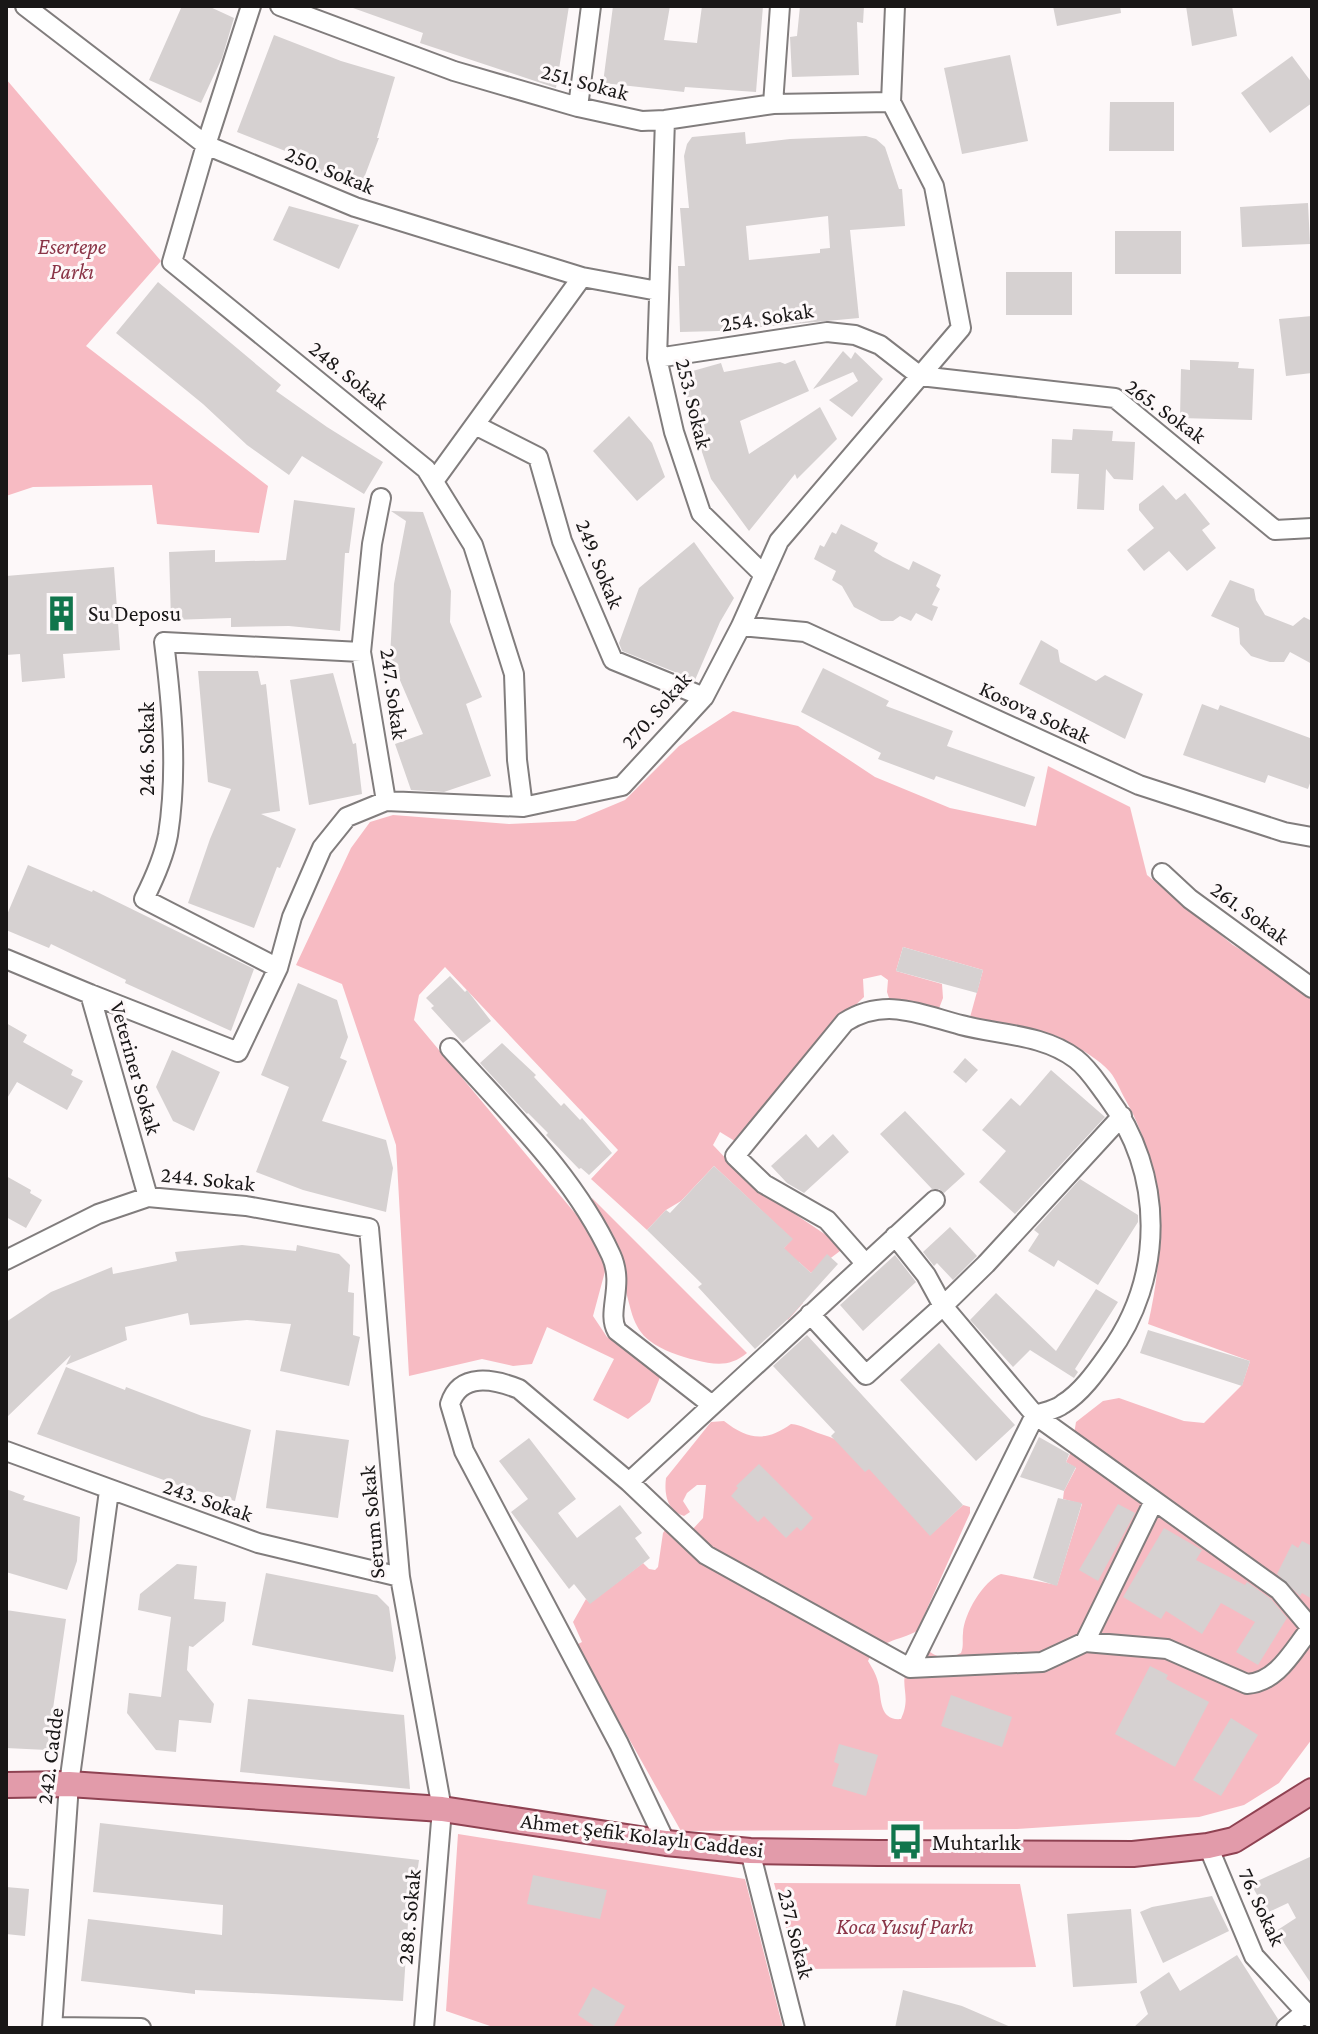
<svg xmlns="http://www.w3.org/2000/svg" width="1318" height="2034" font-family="'Crimson Pro',serif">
	<rect width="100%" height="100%" fill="#fdf8f9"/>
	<path fill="#f7bbc3" d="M6 79 161 261 86 346 268 486 259 533 157 524 152 485 33 487 6 496Z
		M733 711 798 726 875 777 950 808 1036 826 1048 766 1130 807 1147 875 1233 945 1312 993V1739L1279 1783 1244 1805 1199 1817 1017 1829 681 1831 576 1645 582 1642 573 1622 586 1599 590 1603 643 1563 649 1569 655 1570 658 1567 663 1533 668 1526 692 1530 703 1518 706 1485H697L687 1493 683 1501 690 1512 684 1516C667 1511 664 1494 666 1478L711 1422 724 1421C748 1440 766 1442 791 1424 802 1425 811 1431 821 1434 874 1450 898 1494 930 1535L963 1505 970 1507V1513L917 1631C899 1641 878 1640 868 1661 873 1669 877 1676 879 1686 881 1700 880 1721 901 1719 916 1688 886 1679 928 1650 937 1659 950 1659 961 1653 964 1645 962 1641 963 1633 964 1614 983 1581 1001 1574L1057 1585 1082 1504 1063 1499 1064 1491 1076 1468 1066 1462 1071 1452 1076 1422 1103 1401 1119 1398 1184 1421 1204 1423 1242 1385 1250 1361 1148 1324C1166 1247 1165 1169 1125 1099 1120 1090 1116 1079 1110 1072 1100 1060 1079 1048 1065 1040 1043 1028 995 1025 969 1021L983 970 903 947 896 971 942 984 943 998 938 1011 891 1004 887 992 888 980 881 975 863 979 864 997 823 1036 738 1143 720 1132 713 1145 750 1184 838 1243 840 1251 811 1273 799 1262 780 1283 803 1303 788 1320 730 1258 760 1274 792 1239 714 1166 681 1201 666 1210 647 1230 591 1179 618 1150 445 967 419 995 414 1020 584 1224 607 1264 593 1316 607 1337 633 1350 661 1375 650 1402 628 1419 593 1400 614 1359 547 1327 532 1364 513 1366 482 1359 409 1376 396 1145 342 984 296 965 351 848 370 822 393 815 509 824 575 821 625 800 679 746Z
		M592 1198 747 1353C730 1367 716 1365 695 1360 682 1357 661 1350 650 1341 631 1327 631 1305 624 1286 614 1256 599 1230 592 1198Z
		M458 1834 745 1879 783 2028H496L446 2011Z
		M774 1883 1020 1884 1036 1967 797 1969Z"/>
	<path fill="#d6d1d1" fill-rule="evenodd" d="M182 6H208L234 18 222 58 201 103 149 80Z
		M353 6H569L556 88 420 43 423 33 353 8Z
		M613 6H670L664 40 697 43 702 6H763L756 92 685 87 684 92 603 83Z
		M800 6H864L863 23 857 22 859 75 792 77 790 37 797 36Z
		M1053 6H1120L1121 13 1057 26Z
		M1186 6H1232L1237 36 1192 46Z
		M274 35 341 61 395 77 377 138H379L361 186 303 165 306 159 237 132Z
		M1010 55 1028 141 962 154 944 68Z
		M1292 56 1312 83V103L1270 133 1241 93Z
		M1110 102H1174V151H1109Z
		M745 132 746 144 790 139 866 136 876 139 885 147 899 189H902L905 226 850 230 859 318 719 331 680 332 678 266H685L680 208H689L684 156 687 144 692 137ZM828 216 830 248 820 249V253L749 260 746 226Z
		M1308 203 1310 244 1242 247 1240 207Z
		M289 206 359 225 339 269 273 240Z
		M1115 231H1181V274H1115Z
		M1006 272H1072V315H1006Z
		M158 282 281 385 276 391 327 427 383 462 364 494 302 456 289 475 247 445 203 404 116 333Z
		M1312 316V373L1286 376 1279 319Z
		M843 351 851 359 855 352 883 379 852 417 829 400 858 381 853 372 813 389Z
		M795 360 809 391 740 421 749 454 820 407 837 439 797 479 795 474 749 531 711 479 694 428 682 374 721 363 724 372 780 362 785 364Z
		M1190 360 1239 362 1238 368 1254 369 1252 420 1180 418 1181 369 1190 370Z
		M629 416 652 443 665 477 637 501 593 451Z
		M1073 429 1113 431 1112 441 1135 442 1133 480 1114 479 1106 469 1104 510 1077 509 1079 474 1051 473 1052 439 1072 440Z
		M1163 485 1176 500 1185 493 1210 524 1202 530 1216 548 1187 571 1169 551 1144 571 1127 550 1154 528 1139 510V504Z
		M294 500 355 508 349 553H345L340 631 289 626 231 627V618L171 620 169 552 215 550V562L286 560Z
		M391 511 423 512 451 591 450 622 482 697 466 704 491 776 444 792 411 790 395 744 423 734 390 657 394 584 406 521Z
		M841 524 878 543 874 551 883 557 909 570 913 561 941 575 936 586 940 589 932 605 938 607 932 621 916 613 911 621 900 616 893 621H881L854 607 842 586 832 580 836 571 814 559 820 545 824 547 832 532 836 534Z
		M694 542 734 598 720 622 695 680 622 651 619 643 639 588Z
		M114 567 120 650 63 654 65 678 22 682 20 654 6 655V576Z
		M1230 580 1254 589 1256 600 1265 615 1293 626 1304 617 1312 621V664L1290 652 1284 662H1270L1251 656 1240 644 1239 628 1211 616Z
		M1041 640 1058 650 1060 662 1096 681 1105 675 1143 694 1125 739 1019 684Z
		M823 668 889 701 886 706 953 731 947 746 1035 777 1025 807 936 776 934 780 878 759 881 753 801 712Z
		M198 671H258L261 685 266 684 280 811 261 814 296 829 280 868 277 867 254 928 188 903 210 839 231 789 208 782Z
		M333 673 353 744 356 743 362 794 309 805 290 680Z
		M1202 704 1218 710 1220 705 1310 738 1312 777 1308 789 1268 775 1265 783 1183 755Z
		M28 865 92 892 93 890 254 969 231 1031 125 983 126 980 51 944 49 948 6 930V917Z
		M903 947 983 970 977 993 896 971Z
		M450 976 465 992 467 990 491 1021 463 1043 431 1008 434 1006 426 998Z
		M298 983 337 1000 348 1037 340 1058 347 1061 322 1121 386 1140 393 1168 386 1212 303 1190 256 1172 289 1087 261 1075Z
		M6 1023 27 1035 23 1042 73 1070 71 1075 83 1081 67 1110 17 1082 6 1100Z
		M502 1043 536 1075 534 1077 561 1106 564 1103 580 1120 582 1118 612 1153 589 1175 581 1168 579 1169 546 1135 548 1133 528 1113 527 1114 480 1063Z
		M172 1050 220 1072 194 1131 173 1121 156 1087Z
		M965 1058 978 1070 966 1083 953 1072Z
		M1051 1070 1105 1117 1015 1214 979 1182 1006 1151 982 1130 1011 1098 1020 1106Z
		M905 1111 965 1174 944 1193 939 1189H932L880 1134Z
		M806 1134 818 1148 833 1134 849 1152 804 1193 787 1183 771 1166Z
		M714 1166 793 1239 784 1248 811 1273 827 1254 838 1264 790 1317 755 1349 698 1287 702 1284 647 1230 666 1210 670 1213Z
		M6 1176 31 1190 30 1193 42 1200 26 1228 6 1217Z
		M1080 1179 1138 1215V1222L1098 1285 1058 1260 1054 1267 1028 1251 1039 1234 1034 1230Z
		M950 1227 977 1256 953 1280 937 1263 934 1266 923 1252Z
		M242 1245 296 1251 297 1245 339 1254 350 1265 348 1292 354 1293 353 1335 360 1337 349 1386 280 1371 291 1324 247 1320 190 1325 188 1313 125 1327 127 1340 66 1365 71 1355 6 1418V1322L51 1292 112 1267 113 1274 177 1261 175 1252Z
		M895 1255 916 1282 863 1331 840 1305Z
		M1096 1289 1118 1302 1075 1369 1078 1372 1074 1378 1030 1350 1013 1367 970 1320 996 1293 1056 1351Z
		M1148 1330 1250 1361 1242 1386 1140 1353Z
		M807 1335 963 1505 930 1536 869 1469 865 1472 831 1436 835 1432 773 1366Z
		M939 1343 1015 1425 976 1461 900 1380Z
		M66 1367 125 1390 126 1387 202 1416 251 1430 235 1501 183 1487 37 1434Z
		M276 1430 349 1440 338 1518 266 1508Z
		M1039 1437 1069 1454 1066 1462 1076 1467 1064 1491 1020 1477Z
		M529 1438 576 1499 558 1513 577 1538 620 1505 642 1533 635 1538 650 1558 590 1604 574 1584 569 1589 511 1512 528 1499 499 1461Z
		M759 1464 813 1518 801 1531 797 1527 786 1538 764 1516 758 1522 731 1496 738 1488 736 1486Z
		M6 1489 25 1496 23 1500 80 1517 77 1561 67 1590 6 1572Z
		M1058 1498 1082 1503 1057 1586 1033 1578Z
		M1118 1504 1135 1513 1098 1581 1079 1570Z
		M1164 1528 1202 1550 1196 1560 1245 1585 1247 1582 1271 1599 1287 1618 1258 1665 1236 1652 1255 1622 1221 1603 1202 1634 1166 1611 1161 1619 1123 1597Z
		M1302 1541 1312 1546V1599L1302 1593 1300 1596 1277 1574 1292 1544 1298 1548Z
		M177 1564 197 1566 194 1599 226 1602 224 1621 193 1647 189 1646 187 1670 214 1704 211 1723 179 1720 176 1752 156 1750 127 1713 129 1693 161 1697 171 1617 138 1610 140 1594Z
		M266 1573 377 1595 389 1607 396 1658 393 1672 252 1645Z
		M6 1610 66 1619 47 1750 6 1748Z
		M1150 1666 1168 1675 1166 1679 1209 1702 1175 1767 1115 1734Z
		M951 1695 1012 1717 1002 1747 941 1726Z
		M248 1699 404 1715 410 1789 240 1772Z
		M1231 1718 1258 1735 1221 1796 1193 1780Z
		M839 1744 878 1755 866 1796 832 1786 839 1764 834 1762Z
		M100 1823 419 1860 410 1923H408L403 2001 195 1990V1994L81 1981 88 1919 222 1935 223 1905 93 1892Z
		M1312 1856V1985L1276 1931 1296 1918 1288 1903 1267 1913 1251 1884Z
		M533 1875 607 1890 600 1919 527 1904Z
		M6 1887 29 1889 25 1936 6 1934Z
		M1212 1896 1229 1931 1163 1963 1140 1912 1152 1907Z
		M1131 1909 1137 1983 1073 1987 1067 1914Z
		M1237 1955 1278 2019 1274 2027 1133 2028 1148 2014 1140 1992 1169 1972 1180 1991Z
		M593 1987 625 2006 613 2028H597L578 2015Z
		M903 1990 962 2006 1013 2028H895Z"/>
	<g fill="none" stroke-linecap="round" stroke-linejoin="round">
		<defs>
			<path id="minor" d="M25 6 206 145 355 207 582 277 658 291
				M251 6 206 145 172 262 426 469 473 545 514 674 517 760 523 807
				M280 6 454 71 578 107 642 121 665 120 773 104 891 102
				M773 104 780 6
				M578 107 591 6
				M665 120 657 358 674 432 701 513 764 575
				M657 358 827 332 855 335 880 345 920 376 1115 398 1275 530 1312 528
				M475 425 538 457 562 541 613 660 704 697
				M434 481 582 277
				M381 498 372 544 361 652 386 801
				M741 626 805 632 1139 785 1284 832 1312 837
				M1162 873 1190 899 1312 988
				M6 959 90 994 148 1197
				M278 968 144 899C154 879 164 857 168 835 178 771 172 706 164 642L361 652
				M90 994 238 1052 278 968 292 917 322 848 347 817 386 801 523 807 622 786 704 697 741 626 779 541 961 328 934 186 891 102 895 6
				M450 1048C508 1113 574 1175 611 1255 625 1285 606 1312 617 1331L712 1405
				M6 1260 98 1214 148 1197 246 1206 369 1228 400 1577 442 1809 424 2028
				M865 1263 827 1220 764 1184 735 1156 845 1022C885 997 919 1014 961 1025 999 1035 1043 1034 1076 1059 1089 1069 1097 1083 1107 1096 1165 1174 1165 1277 1108 1355 1096 1372 1081 1393 1063 1404 1056 1410 1044 1412 1035 1415L910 1668
				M810 1314 866 1375 943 1306 926 1275 895 1236
				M6 1451 258 1543 400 1577
				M629 1482 935 1200
				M1085 1642 1154 1501
				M666 1843 619 1744 464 1451 450 1404C460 1372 494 1379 519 1389L629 1482 706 1555 910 1668 1042 1662 1085 1642 1167 1649 1247 1684C1278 1682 1293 1650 1311 1628L1279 1590 1035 1415 943 1306 986 1264 1122 1116
				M1208 1846 1254 1956 1312 2019
				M750 1851 795 2028
				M52 2027 141 2028
				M52 2028 69 1784 109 1491
				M1286 2028 1305 2012"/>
			<path id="major" d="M6 1785 69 1784 442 1809 666 1843 750 1851 878 1853 1133 1854 1208 1846 1234 1840 1312 1791"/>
		</defs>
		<use href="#minor" stroke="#817d7d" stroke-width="22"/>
		<use href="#major" stroke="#8f4252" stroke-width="28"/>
		<use href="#minor" stroke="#fff" stroke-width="18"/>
		<use href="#major" stroke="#e29baa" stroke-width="24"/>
	</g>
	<defs>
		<symbol id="building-bare" viewBox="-9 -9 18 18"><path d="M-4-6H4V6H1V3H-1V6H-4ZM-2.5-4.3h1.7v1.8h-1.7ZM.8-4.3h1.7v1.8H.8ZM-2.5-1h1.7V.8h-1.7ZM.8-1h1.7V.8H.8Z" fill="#11754c" stroke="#fdf8f9" stroke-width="2.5" paint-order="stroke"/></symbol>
		<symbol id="bus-bare" viewBox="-9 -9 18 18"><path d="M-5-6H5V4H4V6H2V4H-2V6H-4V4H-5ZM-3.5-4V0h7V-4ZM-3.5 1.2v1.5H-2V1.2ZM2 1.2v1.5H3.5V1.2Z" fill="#11754c" stroke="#fdf8f9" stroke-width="2.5" paint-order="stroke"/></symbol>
	</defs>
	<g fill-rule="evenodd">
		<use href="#building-bare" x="36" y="588" width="51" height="51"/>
		<use href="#bus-bare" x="880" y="1816" width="51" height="51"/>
	</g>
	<g text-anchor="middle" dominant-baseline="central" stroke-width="6" stroke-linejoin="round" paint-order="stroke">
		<g font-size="22" fill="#191717" stroke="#fdf8f9">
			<text transform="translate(585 82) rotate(15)">251. Sokak</text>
			<text transform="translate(330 170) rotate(22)">250. Sokak</text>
			<text transform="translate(767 317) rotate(-9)">254. Sokak</text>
			<text transform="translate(349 375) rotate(39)">248. Sokak</text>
			<text transform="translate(694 404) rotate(76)">253. Sokak</text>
			<text transform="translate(1166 411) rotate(36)">265. Sokak</text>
			<text transform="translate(600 564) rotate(68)">249. Sokak</text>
			<text transform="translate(394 694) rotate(82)">247. Sokak</text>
			<text transform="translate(656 710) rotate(-49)">270. Sokak</text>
			<text transform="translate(1035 712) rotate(25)">Kosova Sokak</text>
			<text transform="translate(146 749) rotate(-90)">246. Sokak</text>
			<text transform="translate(1250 913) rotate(36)">261. Sokak</text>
			<text transform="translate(136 1068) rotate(74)">Veteriner Sokak</text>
			<text transform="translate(208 1179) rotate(6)">244. Sokak</text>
			<text transform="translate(208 1500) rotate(19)">243. Sokak</text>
			<text transform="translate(372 1522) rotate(-95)">Serum Sokak</text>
			<text transform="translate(50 1756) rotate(-83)">242. Cadde</text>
			<text transform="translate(642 1835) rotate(7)">Ahmet Şefik Kolaylı Caddesi</text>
			<text transform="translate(1262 1907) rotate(65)">76. Sokak</text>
			<text transform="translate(409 1917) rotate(-85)">288. Sokak</text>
			<text transform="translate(796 1934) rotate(76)">237. Sokak</text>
		</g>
		<g font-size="22" font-style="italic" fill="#8a3447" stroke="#fdf8f9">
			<text x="72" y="246">Esertepe<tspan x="72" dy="25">Parkı</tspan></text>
			<text x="905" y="1926">Koca Yusuf Parkı</text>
		</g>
		<g font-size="22" fill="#191717" stroke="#fdf8f9" text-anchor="start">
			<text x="88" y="613">Su Deposu</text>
			<text x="932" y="1842">Muhtarlık</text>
		</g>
	</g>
	<rect width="1318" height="2034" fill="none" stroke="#191717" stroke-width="16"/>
</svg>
